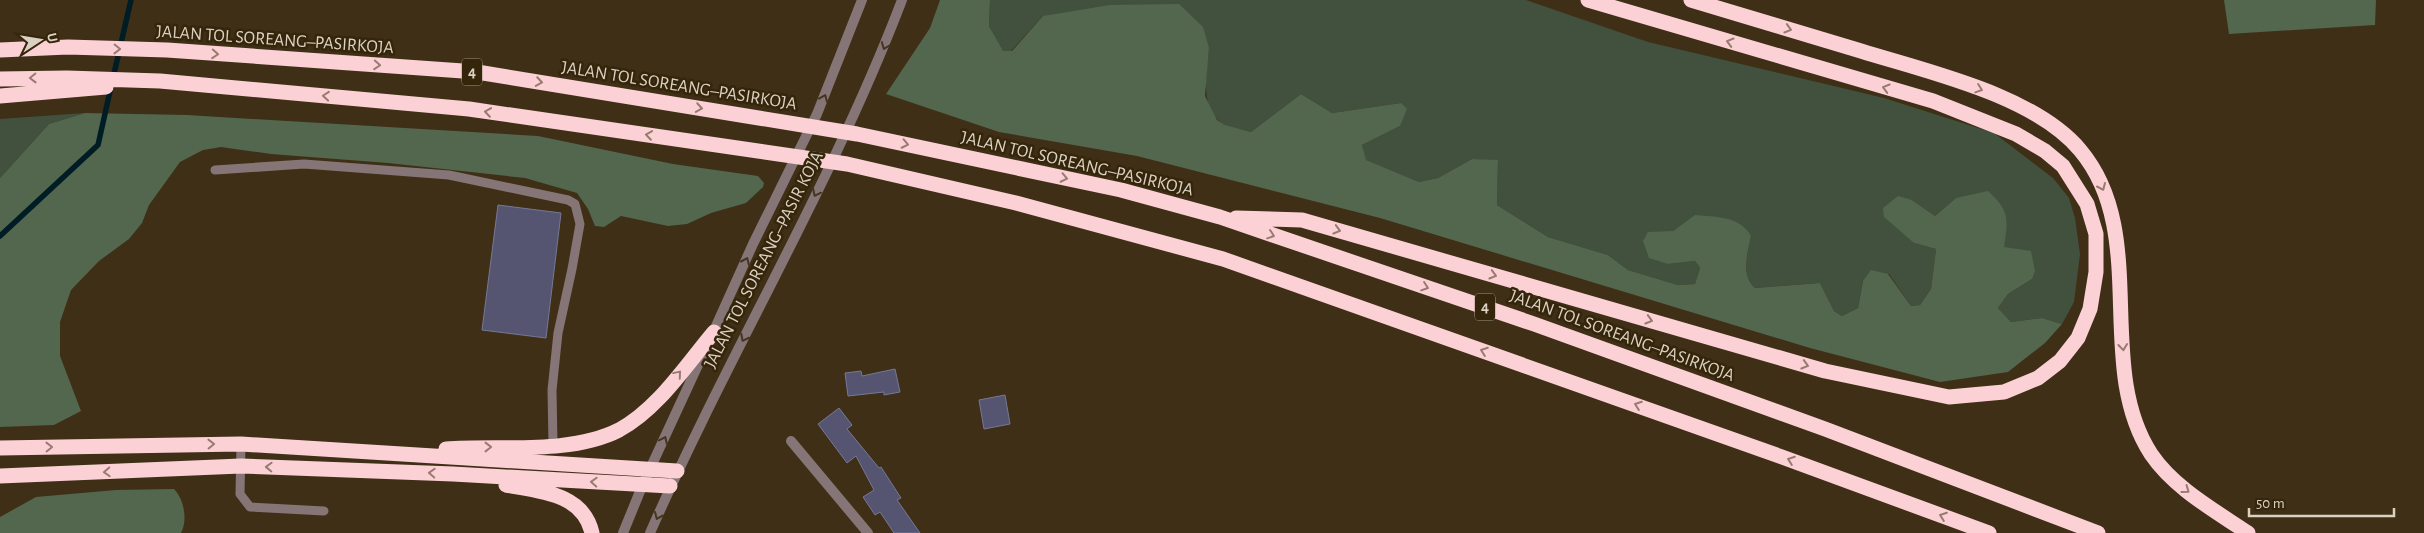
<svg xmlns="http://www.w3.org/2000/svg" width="2424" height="533" font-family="'Alegreya Sans',sans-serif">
	<rect width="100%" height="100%" fill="#3e2f16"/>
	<path fill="#41513d" d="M990 0H1526L1648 42 1884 98 1994 133 2053 178 2069 198 2075 218 2080 254 2074 302 2062 324 2042 318 2011 322 1998 308 2008 294 2032 279 2004 247 1956 198 1935 216 1912 200 1914 243 1936 249 1931 289 1920 305 1911 306 1889 274 1863 281 1858 308 1842 316 1834 311 1820 283 1755 288C1740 274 1748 253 1751 236L1696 215 1673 231 1668 264 1695 261 1700 268 1695 284 1678 285 1628 270 1608 255 1548 237 1497 205 1498 161 1472 159 1438 178 1419 182 1365 160 1362 145 1400 126 1401 103 1332 113 1301 94 1251 132C1241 129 1225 128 1218 120 1200 103 1207 70 1209 48L1043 16 1011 51H1002L989 26Z
		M85 113 49 124 0 178V119Z"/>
	<path fill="#52674d" d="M940 0H990L989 26 1003 51H1012L1043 16 1110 5 1179 4 1203 27 1209 48 1205 96 1217 120 1225 125 1251 132 1301 94 1332 113 1401 103 1407 109 1400 126 1362 145 1366 160 1419 182 1438 178 1472 159 1498 160 1497 205 1548 237 1608 255 1628 270 1678 285 1695 284 1700 268 1695 261 1668 264 1649 258 1643 241 1648 232 1673 231 1695 215C1716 217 1740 216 1751 236 1748 253 1740 274 1755 288L1820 283 1834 311 1842 316 1858 308 1863 281 1871 270 1888 274 1911 306 1920 305 1931 289 1936 249 1914 243 1884 217 1883 208 1898 196 1912 200 1935 216 1956 198 1988 191C2010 211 2008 219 2004 247L2031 251 2035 271 2032 279 2008 294 1998 308 2011 322 2042 318 2062 324 2045 343 2008 372 1940 382 1810 348 1380 218 1137 156 999 132 886 94 930 28Z
		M2224 0H2376L2375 25 2229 34Z
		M85 113 187 115 538 136 673 164 758 176 764 183 763 187 746 203 711 213 687 224 668 226 621 216 604 227 595 226 588 209 577 193 525 178 388 163 271 154 221 147 203 150 180 162 149 205 142 223 129 239 99 261 71 290 60 322V356L81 411 54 425 0 427V178L49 124Z
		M174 489C184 499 188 520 181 533H0V517L36 497 116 490Z"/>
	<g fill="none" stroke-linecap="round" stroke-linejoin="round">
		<path stroke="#001c25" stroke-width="5.5" d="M113 78 131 0
			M0 236 98 145 111 87"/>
	</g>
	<path fill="#555571" stroke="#777896" d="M498 205 561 213 546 338 482 330Z
		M895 369 900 392 884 395V392L848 396 845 373 861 371 862 376Z
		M1005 395 1010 424 984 429 979 400Z
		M839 408 852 425 847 429 879 468 881 467 901 498 897 500 920 533H894L880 512 875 515 863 497 874 490 856 456 847 463 818 424Z"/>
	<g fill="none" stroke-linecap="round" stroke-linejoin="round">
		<path stroke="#867576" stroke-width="9" d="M215 170 304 164 449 175 568 200 575 204 580 224 572 269 558 333 552 390 553 445
			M241 444 240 494 250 507 324 511"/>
		<path stroke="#867576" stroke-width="10" d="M791 441 868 533"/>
		<path stroke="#867576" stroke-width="10" d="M711 337 753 244 817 114 862 0
			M623 533 643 484 705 350
			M650 533C729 353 832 184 902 0"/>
		<path stroke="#fcd1d5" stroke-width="15" d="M1691 0C1748 17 1804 34 1861 51 1928 72 2034 95 2080 150 2151 234 2093 365 2151 454 2174 488 2214 510 2248 533
			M0 50 68 47 167 50 477 72 857 134 1121 190 1220 217 1534 324 1825 429 2098 533
			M0 79 67 78 160 81 469 109 847 164 1016 203 1223 259 1782 457 1989 533
			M0 96 106 87
			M1236 218 1302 220 1825 371 1949 397 2004 392 2038 378 2060 361 2078 338 2090 309 2096 272V234L2087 204 2063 166 2045 151 2016 134 1933 101 1588 0
			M0 448 241 444 677 471
			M446 449C499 445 570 455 619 430 658 409 686 365 714 332
			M0 476 241 466 453 474 670 486
			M506 485C539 491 583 493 592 533"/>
	</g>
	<defs><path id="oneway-chevron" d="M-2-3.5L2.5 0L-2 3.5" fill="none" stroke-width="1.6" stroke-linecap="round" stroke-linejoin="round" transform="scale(1.25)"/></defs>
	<g stroke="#987b70">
		<use href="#oneway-chevron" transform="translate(1788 29) rotate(17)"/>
		<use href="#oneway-chevron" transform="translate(1730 42) rotate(-164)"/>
		<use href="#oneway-chevron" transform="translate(117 49) rotate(1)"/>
		<use href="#oneway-chevron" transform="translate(215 54) rotate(4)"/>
		<use href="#oneway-chevron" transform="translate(377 65) rotate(4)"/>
		<use href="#oneway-chevron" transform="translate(33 78) rotate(179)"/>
		<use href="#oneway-chevron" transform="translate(539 82) rotate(9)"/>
		<use href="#oneway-chevron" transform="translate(1886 88) rotate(-164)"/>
		<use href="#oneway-chevron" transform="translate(1979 89) rotate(19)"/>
		<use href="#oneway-chevron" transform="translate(326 96) rotate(-175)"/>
		<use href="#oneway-chevron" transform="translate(699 108) rotate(9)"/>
		<use href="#oneway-chevron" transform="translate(488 112) rotate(-172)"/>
		<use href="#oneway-chevron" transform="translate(649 135) rotate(-172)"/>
		<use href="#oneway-chevron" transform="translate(905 144) rotate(12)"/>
		<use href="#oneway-chevron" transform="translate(1064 178) rotate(12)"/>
		<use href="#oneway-chevron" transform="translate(2102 187) rotate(66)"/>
		<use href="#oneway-chevron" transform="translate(1337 230) rotate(16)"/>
		<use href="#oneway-chevron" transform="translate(1271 235) rotate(19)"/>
		<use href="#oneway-chevron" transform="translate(1493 275) rotate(16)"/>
		<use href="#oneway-chevron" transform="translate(1425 287) rotate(19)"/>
		<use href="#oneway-chevron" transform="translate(1649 320) rotate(16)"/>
		<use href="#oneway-chevron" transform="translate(2123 347) rotate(84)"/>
		<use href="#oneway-chevron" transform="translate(1484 351) rotate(-160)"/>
		<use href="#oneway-chevron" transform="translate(1805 365) rotate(16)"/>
		<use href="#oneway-chevron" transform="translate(678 374) rotate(-50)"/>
		<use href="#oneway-chevron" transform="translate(1638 405) rotate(-160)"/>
		<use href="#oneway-chevron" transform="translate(211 444) rotate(-1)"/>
		<use href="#oneway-chevron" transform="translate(49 447) rotate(-1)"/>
		<use href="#oneway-chevron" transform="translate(488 447)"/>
		<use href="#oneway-chevron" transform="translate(1791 460) rotate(-160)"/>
		<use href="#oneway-chevron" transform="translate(269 467) rotate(-178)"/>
		<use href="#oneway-chevron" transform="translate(107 472) rotate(177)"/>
		<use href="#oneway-chevron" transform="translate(432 473) rotate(-177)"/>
		<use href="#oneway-chevron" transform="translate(594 482) rotate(-177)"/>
		<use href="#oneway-chevron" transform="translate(2186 490) rotate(36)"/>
		<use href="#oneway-chevron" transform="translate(1943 516) rotate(-160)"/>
	</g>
	<g stroke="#443520">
		<use href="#oneway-chevron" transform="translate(885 46) rotate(111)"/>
		<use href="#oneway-chevron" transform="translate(824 98) rotate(-67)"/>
		<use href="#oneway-chevron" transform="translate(816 193) rotate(116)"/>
		<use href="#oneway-chevron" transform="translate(746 261) rotate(-66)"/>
		<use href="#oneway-chevron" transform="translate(744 338) rotate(117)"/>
		<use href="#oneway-chevron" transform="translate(664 440) rotate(-65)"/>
		<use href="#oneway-chevron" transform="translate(658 516) rotate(114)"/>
	</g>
	<g text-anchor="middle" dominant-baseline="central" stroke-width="5" stroke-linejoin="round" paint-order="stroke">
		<g fill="#34250b" stroke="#a99d8c" stroke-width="1">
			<rect x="462" y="58.5" width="20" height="27" rx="4"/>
			<rect x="1475" y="293.5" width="20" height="27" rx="4"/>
		</g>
		<g font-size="16" font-weight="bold" fill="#dbd1c3">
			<text x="472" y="72">4</text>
			<text x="1485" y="307">4</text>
		</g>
		<g font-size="18" fill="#dbd1c3" stroke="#34250b">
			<text transform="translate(275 40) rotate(4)">JALAN TOL SOREANG–PASIRKOJA</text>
			<text transform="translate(679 86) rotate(9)">JALAN TOL SOREANG–PASIRKOJA</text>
			<text transform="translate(1077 164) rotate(13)">JALAN TOL SOREANG–PASIRKOJA</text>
			<text transform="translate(764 260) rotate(-63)">JALAN TOL SOREANG–PASIR KOJA</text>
			<text transform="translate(1622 336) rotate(20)">JALAN TOL SOREANG–PASIRKOJA</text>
		</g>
	</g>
	<g transform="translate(40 40) rotate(78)" stroke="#34250b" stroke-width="4" paint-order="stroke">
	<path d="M0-4L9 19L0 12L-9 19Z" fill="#dbd1c3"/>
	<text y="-8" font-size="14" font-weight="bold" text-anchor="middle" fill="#dbd1c3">U</text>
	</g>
	<path d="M2249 508v8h145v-8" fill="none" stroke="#dbd1c3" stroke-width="2.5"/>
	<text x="2256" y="508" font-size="15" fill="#dbd1c3" stroke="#34250b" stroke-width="4" paint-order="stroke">50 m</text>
</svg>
